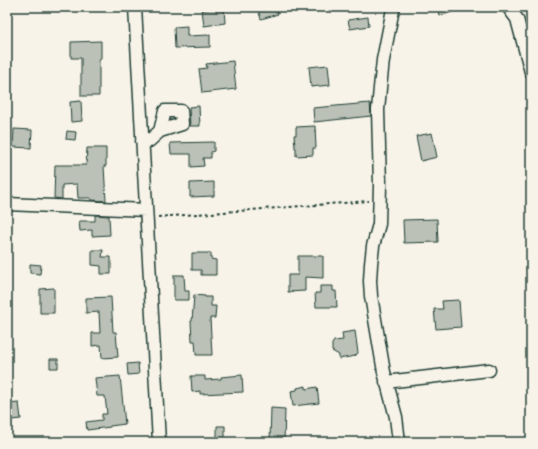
<svg xmlns="http://www.w3.org/2000/svg" width="538" height="449" font-family="'Playpen Sans',sans-serif">
	<rect width="100%" height="100%" fill="#f7f3e8"/>
	<filter id="ink" filterUnits="userSpaceOnUse"><feTurbulence type="fractalNoise" baseFrequency=".025" numOctaves="2"/><feDisplacementMap in="SourceGraphic" scale="8" xChannelSelector="R" yChannelSelector="G"/><feConvolveMatrix kernelMatrix="1 2 1 2 8 2 1 2 1" color-interpolation-filters="sRGB"/></filter>
	<g filter="url(#ink)">
		<path fill="#bbc1b6" stroke="#1f3d34" d="M212 7H224L225 23 204 26 202 10 212 8Z
			M257 7H276L278 14 261 19Z
			M437 7H461V9L440 16Z
			M368 17 369 26 350 29 348 20Z
			M187 26V36L210 35V47L175 48 174 27Z
			M101 41V59L99 60V96H81V58H71V42Z
			M233 61 236 89 202 93 199 69 207 68 206 64Z
			M328 65 330 85 311 87 309 67Z
			M81 101 82 121 71 122 70 102Z
			M370 103 371 116 314 122 313 108Z
			M199 106 200 126H190L189 107Z
			M315 126 316 148H313V155L296 156V148H295L294 135H296V127Z
			M14 129 32 130 31 148 13 147Z
			M67 131 76 132 75 140 66 139Z
			M432 133 437 157 421 161 416 136Z
			M214 142V151L211 152V158H203L204 166 191 167V154H171L170 143Z
			M87 148H106V166H104L106 201 91 200V198H78L77 184 62 185V199L54 198 55 165H86Z
			M214 182V196L190 197V183Z
			M95 215 109 216 110 235 92 236V230L80 231 79 221H95Z
			M437 219 438 242 404 243 403 220Z
			M92 250H103L102 257H111V274H101V266L92 265Z
			M192 253H211V259L216 260V275H201V270H192Z
			M298 256H323V278L305 277V291L288 292V275H298Z
			M30 264 41 265 40 274 30 273Z
			M174 275H184L185 291H189V300H174Z
			M320 286H333V291H336L337 307H316L315 293H320Z
			M54 288V313H40V289Z
			M194 295 205 296V297H211V306H216L215 318H210L212 355H196L195 341H192L191 321H192Z
			M111 297 113 332H116L118 357 102 358 101 345 92 346V333H100L99 312 86 313V298Z
			M459 300 461 327 436 329 434 309H443L442 301Z
			M355 331 358 353 355 356 339 359V355L332 351V344L334 341 343 340 342 333Z
			M50 359H58V368H50Z
			M138 363 139 374 128 375 127 364Z
			M242 375 243 392 200 394V391L192 392 191 376H205V380L221 379V377Z
			M120 376 125 424 110 426V427L87 430 86 422 102 420V414H107L105 396H97L95 378Z
			M306 386V389L317 387 319 403 293 406 291 391 297 390V388Z
			M19 403 21 419 11 420V417H7V404Z
			M271 408 285 409 284 442H270Z
			M217 426H225V442H217Z"/>
		<g fill="none" stroke-linecap="round" stroke-linejoin="round">
			<defs>
				<path id="minor" d="M135 7 159 442
					M394 7 392 14 383 60 380 88 378 110 380 185 379 224 373 246 371 264 370 281 371 296 384 372 396 417 399 442
					M508 7 517 19 531 72
					M142 141H149L160 131 182 124 181 111H165L160 131
					M7 204 146 210
					M386 382 489 370"/>
			</defs>
			<use href="#minor" stroke="#1f3d34" stroke-width="15"/>
			<path stroke="#1f3d34" stroke-width="2" stroke-dasharray="3 3" stroke-linecap="butt" d="M158 217 369 201"/>
			<use href="#minor" stroke="#f7f3e8" stroke-width="12"/>
		</g>
	</g>
	<rect width="538" height="449" fill="none" stroke="#f7f3e8" stroke-width="24"/>
	<rect x="12" y="12" width="514" height="425" fill="none" stroke="#1f3d34" stroke-width="1.5" filter="url(#ink)"/>
</svg>
